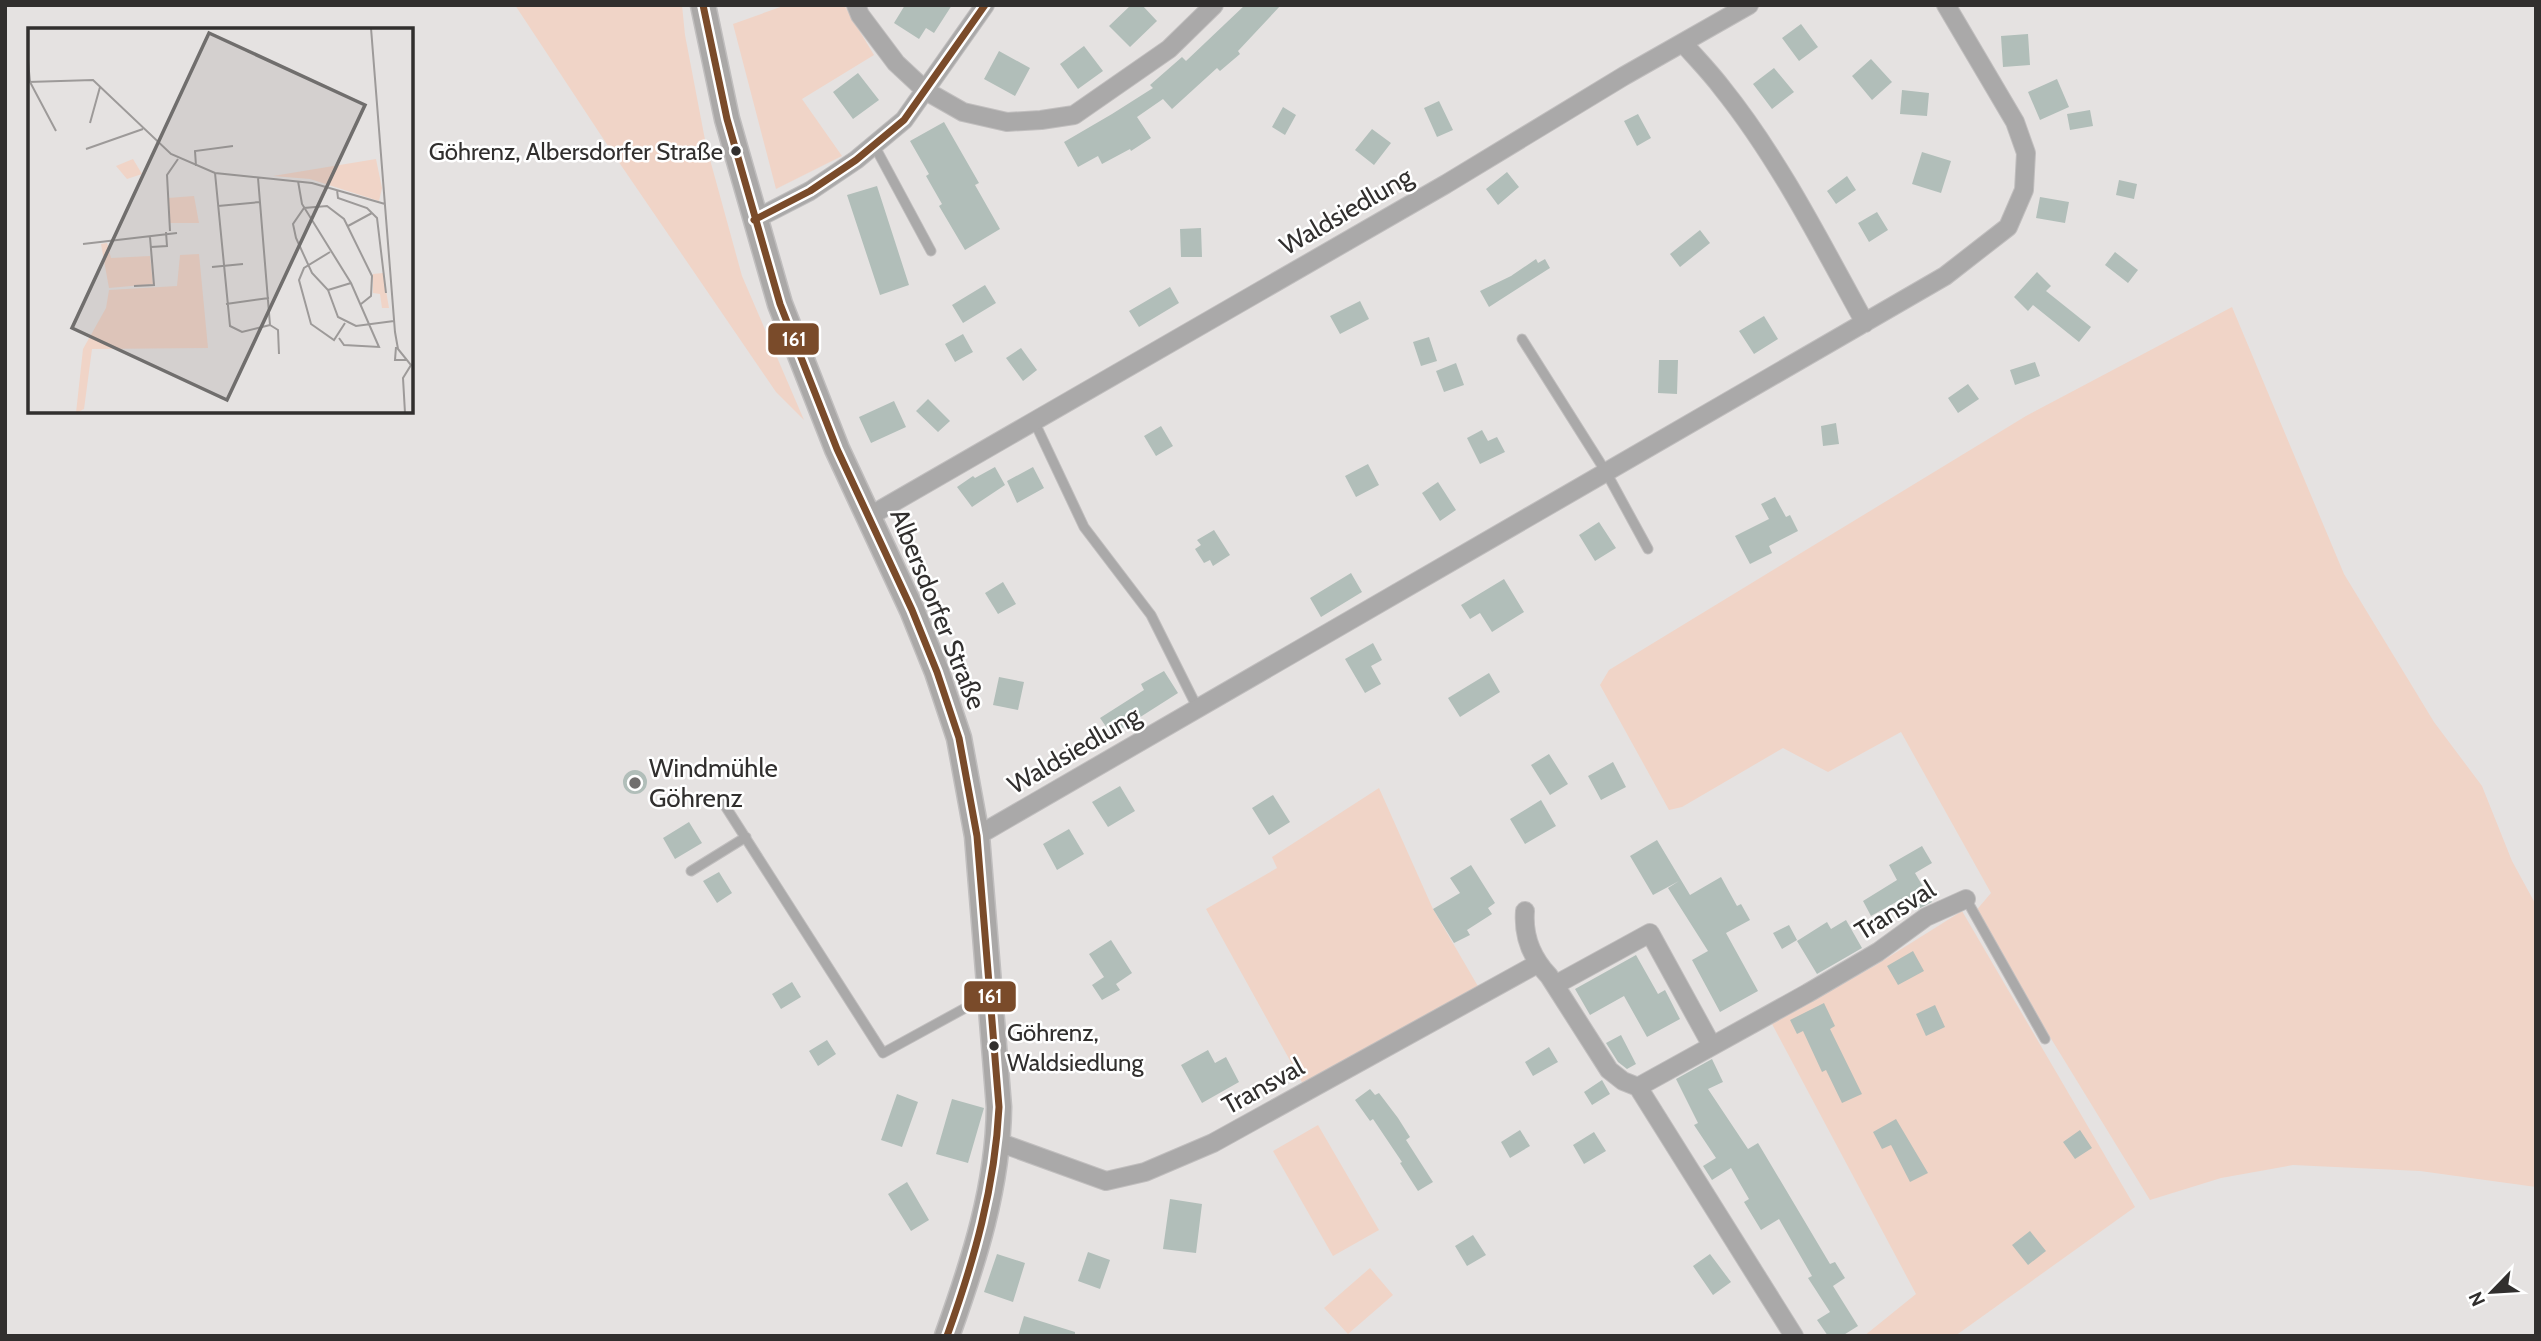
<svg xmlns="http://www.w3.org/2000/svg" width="2541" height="1341" font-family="Cabin,sans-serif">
	<rect width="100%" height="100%" fill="#e5e2e1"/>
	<path fill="#f0d4c7" d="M515 5H682L685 35 706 145 742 276 804 420 776 392 614 155Z
		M786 5H844L874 55 802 99 842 156 776 189 733 24Z
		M2232 307 2344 574 2434 722 2482 786 2512 861 2536 905V1187L2420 1171 2293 1165 2221 1178 2150 1200 1974 913 1991 893 1901 732 1828 772 1783 748 1682 807 1669 810 1600 685 1609 670 2026 416Z
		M1379 788 1433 909 1479 988 1303 1084 1206 909 1277 868 1272 857Z
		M1962 911 2135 1207 1955 1336H1864L1916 1294 1772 1024 1876 965Z
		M1318 1125 1379 1230 1333 1256 1273 1151Z
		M1370 1268 1393 1295 1348 1334 1324 1308Z"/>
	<path fill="#b1beb9" d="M905 5H952L934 33 926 28 919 39 894 23Z
		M1131 5H1142L1157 21 1130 47 1109 26Z
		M1245 5H1281L1238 51 1240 54 1220 71 1217 68 1172 109 1163 99 1137 117 1151 138 1131 151 1130 149 1102 164 1098 156 1078 167 1064 142 1112 114 1153 88 1150 85 1182 57 1186 61Z
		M1801 24 1818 47 1799 61 1782 38Z
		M2028 34 2030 65 2003 67 2001 36Z
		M1084 46 1103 71 1078 89 1060 64Z
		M999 51 1030 68 1015 96 984 79Z
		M1871 59 1892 82 1872 100 1852 76Z
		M1774 68 1794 92 1772 109 1753 84Z
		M858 73 879 100 853 119 833 92Z
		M2057 79 2069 107 2040 120 2028 92Z
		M1902 90 1929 93 1927 116 1900 114Z
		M1439 101 1453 130 1437 137 1424 108Z
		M1283 107 1296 115 1285 135 1272 127Z
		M2090 110 2093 126 2070 130 2067 114Z
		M1638 114 1651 138 1637 146 1624 121Z
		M944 122 979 183 975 185 1000 229 965 250 939 206 942 204 926 176 929 174 910 141Z
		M1372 129 1391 143 1374 165 1355 150Z
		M1922 152 1951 161 1941 193 1912 184Z
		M1507 172 1519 187 1498 205 1486 189Z
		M1847 176 1856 190 1836 204 1827 191Z
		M2119 180 2137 184 2134 199 2116 195Z
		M877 186 909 285 880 295 847 195Z
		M2040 197 2069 202 2065 223 2036 218Z
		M1877 212 1888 230 1869 242 1858 223Z
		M1201 228 1202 257H1181L1180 229Z
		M1700 230 1710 243 1680 267 1670 254Z
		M2115 252 2138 270 2128 283 2105 265Z
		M1536 259 1538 263 1545 259 1550 268 1489 307 1480 291 1511 276Z
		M2037 272 2051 286 2046 291 2091 327 2079 342 2033 305 2028 311 2014 297Z
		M985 285 996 303 963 323 952 305Z
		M1170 287 1179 303 1139 327 1129 311Z
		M1360 301 1369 319 1340 334 1330 316Z
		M1764 316 1778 339 1754 354 1739 331Z
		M963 334 973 352 955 362 945 344Z
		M1429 337 1437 361 1421 366 1413 342Z
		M1021 348 1037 370 1023 381 1006 358Z
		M1659 360H1678L1677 394 1658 393Z
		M2035 362 2040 376 2015 385 2010 370Z
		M1456 363 1464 385 1444 392 1436 371Z
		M1968 384 1979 399 1958 413 1948 398Z
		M928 399 950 421 938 432 916 411Z
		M894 401 906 427 871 443 859 417Z
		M1836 423 1839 444 1823 446 1821 426Z
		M1161 426 1173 446 1156 456 1144 436Z
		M1482 430 1488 441 1497 437 1505 452 1480 464 1467 438Z
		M1368 464 1379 485 1356 497 1345 476Z
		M995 467 1005 485 972 507 957 487 973 476 975 478Z
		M1033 467 1044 488 1017 503 1007 481Z
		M1438 482 1456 510 1440 521 1422 493Z
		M1775 497 1786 517 1790 515 1798 531 1769 546 1772 553 1750 564 1735 536 1769 519 1761 504Z
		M1599 522 1616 548 1595 561 1579 535Z
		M1214 530 1230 555 1213 566 1210 560 1204 563 1195 549 1201 545 1197 540Z
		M1351 573 1362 592 1321 617 1310 598Z
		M1504 579 1524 612 1492 632 1480 613 1470 619 1461 605Z
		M1003 582 1016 604 998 614 985 593Z
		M1373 643 1382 660 1371 666 1381 684 1365 693 1345 659Z
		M1164 671 1178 693 1112 735 1100 718 1144 690 1141 684Z
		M1489 673 1500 692 1460 717 1448 698Z
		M999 677 1024 682 1018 710 993 705Z
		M1549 754 1568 784 1550 795 1531 765Z
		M1613 762 1626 787 1601 800 1588 776Z
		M623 782a12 12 0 1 1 24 0a12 12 0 1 1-24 0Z
		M1120 786 1135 811 1108 827 1092 802Z
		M1273 795 1290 822 1269 835 1252 808Z
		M1541 800 1556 826 1525 844 1510 819Z
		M689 822 702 843 675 859 663 838Z
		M1069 829 1084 854 1057 870 1043 844Z
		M1657 840 1690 895 1721 877 1737 906 1741 904 1750 920 1726 933 1758 991 1720 1012 1692 960 1708 951 1668 888 1679 881 1653 895 1630 856Z
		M1922 846 1932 863 1915 873 1932 902 1915 911 1907 896 1871 916 1863 901 1897 880 1889 865Z
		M1471 865 1495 903 1488 908 1492 914 1467 930 1470 935 1454 943 1433 909 1460 893 1450 878Z
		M719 872 732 893 717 903 703 881Z
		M1846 920 1862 948 1817 974 1797 941 1827 922 1831 929Z
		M1789 925 1797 940 1782 949 1773 933Z
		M1111 940 1132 973 1116 984 1120 990 1102 1000 1092 985 1104 977 1089 954Z
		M1913 951 1924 971 1898 985 1887 966Z
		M1636 955 1658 994 1665 990 1680 1019 1647 1037 1624 996 1590 1015 1575 989Z
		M792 982 801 997 781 1009 772 994Z
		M1824 1003 1835 1026 1830 1029 1862 1094 1842 1103 1826 1070 1822 1072 1803 1031 1797 1034 1790 1020Z
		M1935 1005 1945 1027 1926 1036 1916 1014Z
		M1621 1035 1636 1064 1627 1069 1618 1062 1606 1043Z
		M827 1040 836 1054 818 1066 809 1051Z
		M1549 1047 1558 1062 1533 1076 1525 1062Z
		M1208 1050 1215 1063 1226 1057 1239 1082 1202 1103 1181 1065Z
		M1712 1059 1723 1082 1708 1089 1748 1149 1758 1143 1830 1264 1835 1262 1845 1278 1833 1286 1858 1326 1842 1336H1828L1817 1320 1830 1312 1808 1278 1812 1276 1779 1219 1761 1230 1744 1202 1749 1199 1731 1168 1712 1180 1703 1166 1716 1158 1694 1125 1698 1123 1676 1079Z
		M1602 1080 1610 1094 1592 1105 1584 1092Z
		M1370 1089 1375 1095 1379 1093 1398 1118 1410 1137 1406 1140 1433 1182 1418 1191 1400 1163 1402 1162 1373 1119 1370 1121 1355 1100Z
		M897 1094 918 1102 902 1147 881 1140Z
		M952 1099 984 1108 968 1163 936 1154Z
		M1896 1119 1928 1173 1910 1182 1891 1145 1882 1149 1873 1132Z
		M1520 1130 1530 1146 1510 1158 1501 1142Z
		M2080 1130 2092 1148 2075 1159 2063 1142Z
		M1594 1132 1606 1151 1584 1164 1573 1145Z
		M907 1182 929 1220 911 1231 888 1194Z
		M1170 1199 1202 1204 1196 1253 1163 1249Z
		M2030 1231 2046 1251 2028 1265 2012 1245Z
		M1473 1235 1486 1255 1467 1266 1455 1246Z
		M1088 1252 1110 1260 1100 1289 1078 1281Z
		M997 1254 1025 1263 1013 1302 984 1292Z
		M1710 1254 1731 1282 1713 1295 1693 1266Z
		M1024 1316 1075 1332V1336H1018Z"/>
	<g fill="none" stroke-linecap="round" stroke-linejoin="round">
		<defs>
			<path id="lane" d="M874 145 931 251
				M1522 339 1606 472 1648 549
				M1034 421 1084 527 1151 615 1198 709
				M722 801 883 1053 989 995
				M691 871 746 837
				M1966 899 2045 1039"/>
			<path id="street" d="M856 5 860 15 896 63 926 91 963 112 1007 122 1041 120 1074 115 1169 49 1214 5
				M1683 43C1696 58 1710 72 1722 88 1779 159 1821 243 1865 323
				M754 220 810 191 856 160 904 120 985 5
				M868 517 1446 184 1624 76 1749 5
				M977 836 1945 276 2008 227 2024 190 2026 153 2015 122 1946 5
				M1525 911C1523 936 1531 957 1549 976L1609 1070 1623 1081 1638 1087 1794 1336
				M1555 985 1650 933 1712 1046
				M1638 1087 1808 993 1878 952 1926 917 1966 899
				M998 1142 1106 1181 1145 1172 1213 1143 1537 964"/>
			<path id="secondary" d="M703 5 727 119 780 304 837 449 912 610 937 672 959 738 977 836 999 1107C998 1187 974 1261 947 1336"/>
		</defs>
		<use href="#lane" stroke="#c0bebe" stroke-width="11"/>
		<use href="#street" stroke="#c0bebe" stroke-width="20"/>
		<use href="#secondary" stroke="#c0bebe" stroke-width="27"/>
		<use href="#lane" stroke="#aaa9a9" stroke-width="9"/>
		<use href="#street" stroke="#aaa9a9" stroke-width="18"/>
		<use href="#secondary" stroke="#aaa8a7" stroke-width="24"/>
		<defs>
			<path id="bus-1" d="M703 5 727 119 780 304 837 449 912 610 937 672 959 738 977 836 999 1107C995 1187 974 1261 947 1336
				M754 220 810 191 856 160 904 120 985 5"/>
		</defs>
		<use href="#bus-1" stroke="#fff" stroke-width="12"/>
		<use href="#bus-1" stroke="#7a4b2a" stroke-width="7"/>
	</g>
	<g fill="#312f2e" stroke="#fff" stroke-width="2.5">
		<circle cx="736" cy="151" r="6"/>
		<circle cx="994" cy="1046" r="6"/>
	</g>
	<circle fill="#706e6d" stroke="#fff" stroke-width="2.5" cx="635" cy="783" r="7"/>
	<g text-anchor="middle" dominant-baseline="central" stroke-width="5" stroke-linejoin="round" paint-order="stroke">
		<g font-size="24" fill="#312f2e" stroke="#fff" text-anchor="end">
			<text x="723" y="151">Göhrenz, Albersdorfer Straße</text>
			<text x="1007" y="1032" text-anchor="start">Göhrenz,<tspan x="1007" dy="30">Waldsiedlung</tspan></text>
		</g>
		<g font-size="26" fill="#312f2e" stroke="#fff">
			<text transform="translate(1346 211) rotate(-30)">Waldsiedlung</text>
			<text transform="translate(938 609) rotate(68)">Albersdorfer Straße</text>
			<text transform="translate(1074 750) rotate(-30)">Waldsiedlung</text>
			<text transform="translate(1895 910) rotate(-32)">Transval</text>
			<text transform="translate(1263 1086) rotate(-29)">Transval</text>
		</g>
		<g font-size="26" fill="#312f2e" stroke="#fff" text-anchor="start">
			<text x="649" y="768">Windmühle<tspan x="649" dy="30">Göhrenz</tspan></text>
		</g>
	</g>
	<g transform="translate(28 28)">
		<rect width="385" height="385" fill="#e5e2e1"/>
		<path d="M105 131 114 146 99 151 88 138ZM348 131 354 160 351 173 282 151 245 148ZM166 168 171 195H142L140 170ZM79 215 83 230 122 228 125 256 81 260 73 216ZM171 226 180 320 64 321 56 381 48 385 55 321 78 280 81 262 149 258 152 227ZM355 245 361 280H354L352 266 345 265V246Z" fill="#f0d4c7"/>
		<path fill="none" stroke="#9d9a99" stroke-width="2" d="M343 0 367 304 370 321 383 337 375 350 377 385M0 33 2 54 28 103M0 54 65 52 143 126 187 145 284 155 357 176M62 95 72 59M58 121 115 101M168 138 167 123 205 118M187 145 202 298 214 304 242 297M230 150 242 297M270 153 274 176 323 255 351 319 316 317 311 310M309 162 310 170 339 180 349 190 358 265M190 178 232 174M320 198 344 185M142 203 139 147 150 131M55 216 149 205M123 219 139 218 138 204M302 224 276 240 271 252 283 296 306 312 317 295M184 239 215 236M106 258 126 257 122 209M300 262 323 255M198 276 241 270M333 276 343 268 344 248 316 191 299 178 276 180 265 196 268 210 284 245 300 262 310 289 328 298 366 293M242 297 250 302 251 326M368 319 367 332H379"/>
		<path fill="#706e6d" fill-opacity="0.15" stroke="#706e6d" stroke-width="3.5" d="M181 5 337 77 199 372 44 300Z"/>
		<rect width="385" height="385" fill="none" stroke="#312f2e" stroke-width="3.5"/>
	</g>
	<g stroke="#fff" stroke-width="2.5">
		<rect x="767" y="322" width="53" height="34" rx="7" fill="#7a4b2a"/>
		<rect x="963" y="980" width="54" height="33" rx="7" fill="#7a4b2a"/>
	</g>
	<g font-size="19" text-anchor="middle" font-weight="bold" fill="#fff">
		<text x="794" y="346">161</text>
		<text x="990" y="1003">161</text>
	</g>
	<rect width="2541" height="1341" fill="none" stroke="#312f2e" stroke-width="14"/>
	<g transform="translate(2492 1292) rotate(245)" stroke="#ffffff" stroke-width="5" paint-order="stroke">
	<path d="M0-5L12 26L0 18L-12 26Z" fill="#312f2e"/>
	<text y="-10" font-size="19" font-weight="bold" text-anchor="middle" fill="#312f2e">N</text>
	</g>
</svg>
